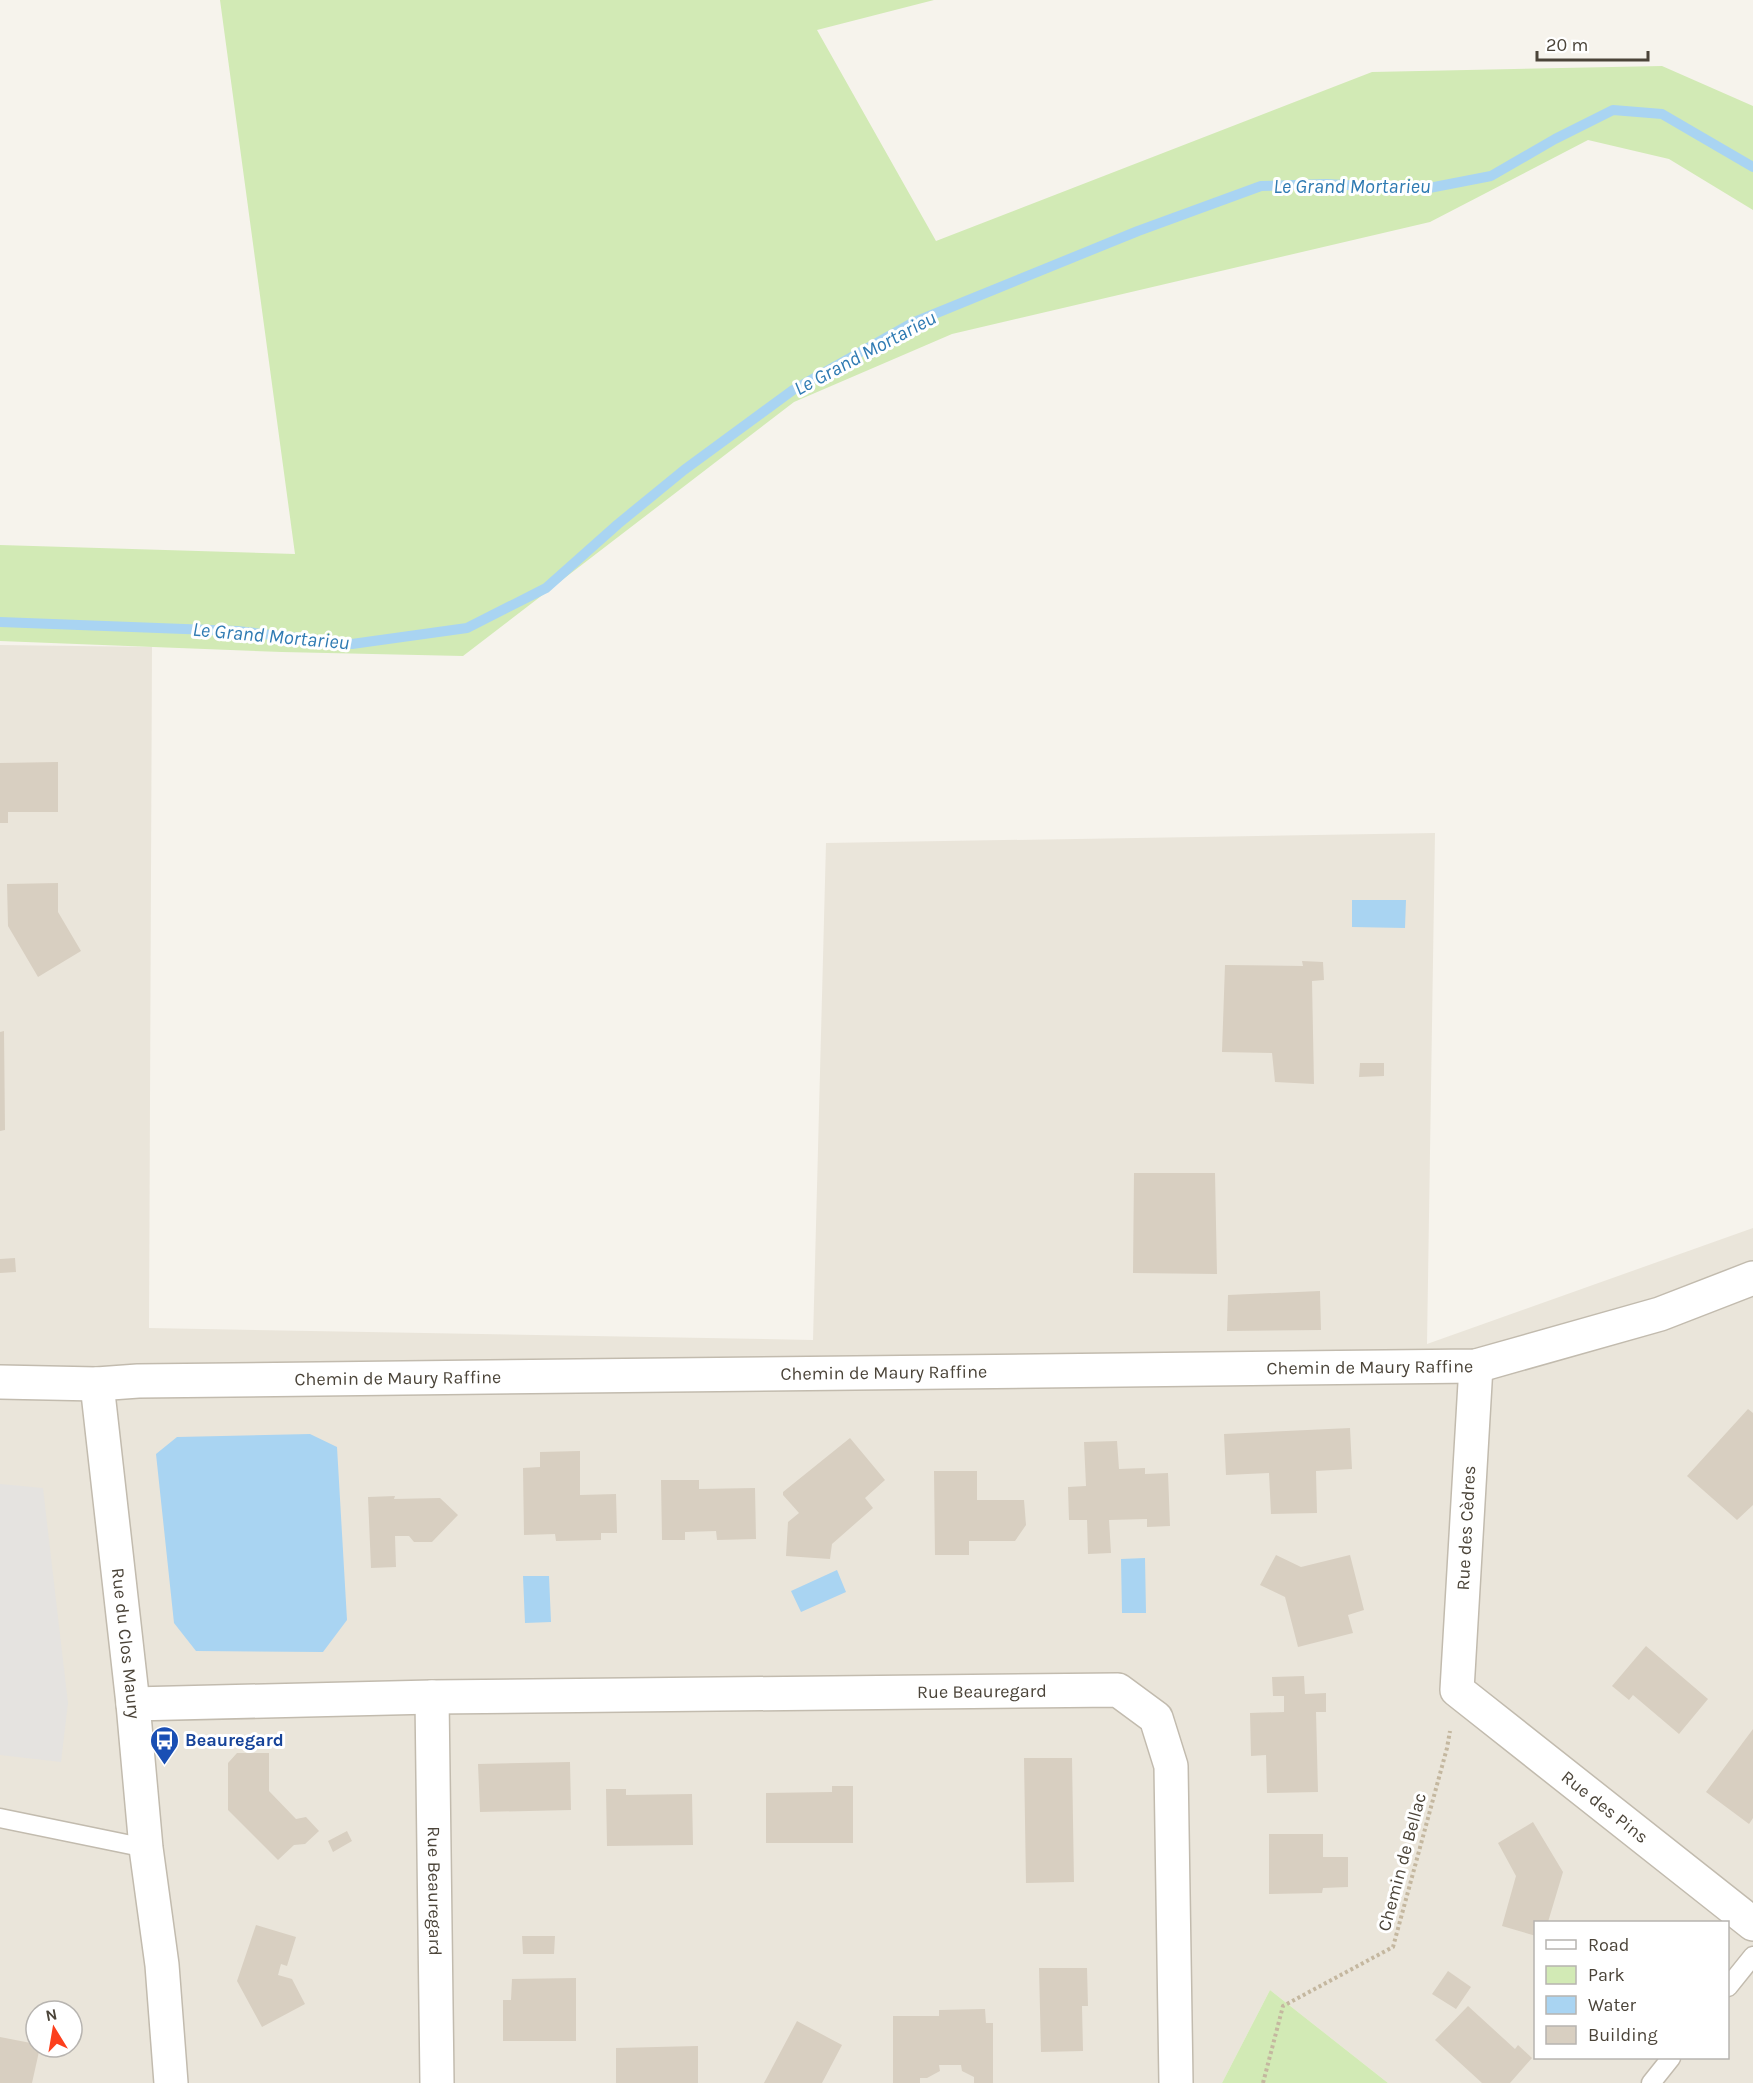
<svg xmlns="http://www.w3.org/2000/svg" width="1753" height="2083" font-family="Karla,sans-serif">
	<rect width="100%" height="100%" fill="#f6f3ec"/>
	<path fill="#eae5da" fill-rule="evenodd" d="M0 645 152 647 149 1328 813 1340 826 843 1435 833 1427 1344 1753 1228V2083H1388L1270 1990 1222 2083H0ZM1536 1922H1728V2058H1536ZM36 2011H72V2047H36Z"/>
	<path fill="#d2eab5" d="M220 0H934L817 30 936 241 1372 72 1662 66 1753 106V210L1669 159 1588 140 1430 222 952 334 794 402 463 656 282 652 0 641V545L295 554Z
		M1270 1990 1388 2083H1222Z"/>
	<path fill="#e5e3e0" d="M0 1484 43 1488 68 1703 61 1762 0 1755Z"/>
	<path fill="#a9d4f2" d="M1352 900H1406L1405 928 1352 927Z
		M310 1434 337 1447 347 1620 323 1652 196 1651 174 1623 156 1454 177 1437Z
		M1145 1558 1146 1613H1122L1121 1559Z
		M837 1570 846 1592 801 1612 791 1591Z
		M523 1576H549L551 1622 525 1623Z"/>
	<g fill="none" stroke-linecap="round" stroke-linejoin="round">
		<path stroke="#a9d4f2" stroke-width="10" d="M0 622 237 631 352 644 467 628 546 588 618 524 684 470 793 390 912 323 1138 231 1261 186 1326 184 1424 189 1491 176 1555 139 1613 110 1662 114 1753 167"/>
	</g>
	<path fill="#d8cfc1" d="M58 762V812H8V823H0V763Z
		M58 883V912L81 951 38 977 8 926 7 884Z
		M1302 961 1323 962 1324 980 1312 981 1314 1084 1275 1082 1272 1053 1222 1052 1225 965 1303 966Z
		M4 1031 5 1130 0 1131V1032Z
		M1360 1063H1384V1076L1359 1077Z
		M1134 1173H1215L1217 1274 1133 1273Z
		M15 1258 16 1272 0 1273V1259Z
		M1320 1291 1321 1330 1227 1331 1228 1295Z
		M1748 1409 1753 1413V1505L1737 1520 1687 1476Z
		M1350 1428 1352 1469 1316 1471 1317 1513 1271 1514 1269 1473 1226 1475 1224 1434Z
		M850 1438 885 1480 865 1498 873 1508 832 1544 830 1559 786 1556 788 1522 799 1513 783 1495V1492Z
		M1117 1441 1119 1469 1145 1468V1474L1168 1473 1170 1526 1147 1527V1519L1109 1520 1111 1553 1088 1554 1087 1520H1069L1068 1487 1086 1486 1084 1442Z
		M580 1451V1495L616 1494 617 1533H601V1540L556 1541 555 1534 524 1535 523 1468 540 1467V1452Z
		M934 1471H977V1500H1024L1026 1525 1015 1541H969V1555H935Z
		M661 1480H699V1489L755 1488 756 1539 717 1540 716 1531 685 1532V1540H662Z
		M395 1496 394 1499 440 1498 458 1515 432 1542H414L409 1536H395L396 1567 371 1568 368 1497Z
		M1276 1555 1301 1567 1350 1555 1364 1610 1348 1615 1353 1633 1298 1647 1285 1597 1260 1585Z
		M1646 1646 1708 1699 1679 1734 1633 1695 1629 1700 1612 1686Z
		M1304 1676 1305 1694 1326 1693V1712H1316L1318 1792 1267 1793 1266 1755 1251 1756 1250 1713 1284 1712V1696H1273L1272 1677Z
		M1753 1729V1818L1749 1824 1706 1792Z
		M237 1753H269V1791L296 1819 306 1817 319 1831 305 1844 294 1845 278 1860 228 1810V1763Z
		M1024 1758H1072L1074 1882 1026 1883Z
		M570 1762 571 1810 480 1812 478 1764Z
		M832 1786H853V1843H766V1793L832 1792Z
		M606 1789H626V1795L692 1794 693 1845 607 1846Z
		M1533 1822 1563 1872 1548 1922H1536V1936L1502 1926 1516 1876 1498 1843Z
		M347 1831 352 1841 333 1852 328 1841Z
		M1269 1834H1323V1857H1348V1887L1323 1888 1322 1893 1269 1894Z
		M256 1925 296 1937 287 1966 281 1964 278 1975 292 1979 305 2004 262 2027 237 1981Z
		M522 1936H555L554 1954H523Z
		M1039 1968H1087L1088 2006H1082L1083 2051 1041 2052Z
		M1448 1971 1471 1987 1456 2009 1432 1994Z
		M576 1978V2041H503V2000H511L512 1979Z
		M1468 2006 1515 2049 1518 2045 1532 2058 1510 2083H1482L1435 2040Z
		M985 2009 986 2023H993V2083H974V2077L962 2071 961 2065H939L940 2071 927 2078H920V2083H893V2016H939V2010Z
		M797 2021 842 2045 822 2083H764Z
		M0 2037 36 2044V2047H40L32 2083H0Z
		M698 2046V2083H616V2048Z"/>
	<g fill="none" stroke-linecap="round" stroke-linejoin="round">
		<defs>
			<path id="service" d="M0 1818 146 1848
				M1728 1987 1753 1956
				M1651 2083 1671 2058"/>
			<g id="minor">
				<path id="s1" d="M1476 1366 1457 1690 1753 1924"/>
				<path id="s2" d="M0 1382 97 1384 138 1381 1476 1366 1660 1314 1753 1278"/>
				<path id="s3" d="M97 1384 133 1704 146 1848 162 1965 171 2083"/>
				<path id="s4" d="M432 1697 437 2083"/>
				<path id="s5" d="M133 1704 432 1697 1118 1690 1156 1718 1171 1766 1176 2083"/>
			</g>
		</defs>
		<use href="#service" stroke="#c2bbae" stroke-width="21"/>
		<use href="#minor" stroke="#c2bbae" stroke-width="36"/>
		<path stroke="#c4b79f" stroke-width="4" stroke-dasharray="3 3" stroke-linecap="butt" d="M1263 2083 1283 2006 1393 1947 1447 1748 1450 1731"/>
		<use href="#service" stroke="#fff" stroke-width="18"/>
		<use href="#minor" stroke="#fff" stroke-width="33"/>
	</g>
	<defs>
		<symbol id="bus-pin" viewBox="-11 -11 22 30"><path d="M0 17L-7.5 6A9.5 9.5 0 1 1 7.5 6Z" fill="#1a4fb4" stroke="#fff"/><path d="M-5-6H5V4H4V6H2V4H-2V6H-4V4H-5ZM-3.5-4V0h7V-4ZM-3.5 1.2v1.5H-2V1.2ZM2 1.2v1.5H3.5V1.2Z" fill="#fff"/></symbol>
	</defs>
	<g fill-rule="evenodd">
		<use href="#bus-pin" x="148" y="1724" width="33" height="45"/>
	</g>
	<g text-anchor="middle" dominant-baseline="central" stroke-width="6" stroke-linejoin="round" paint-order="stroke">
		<g font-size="18" fill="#4b4439" stroke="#fff">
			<text stroke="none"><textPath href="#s2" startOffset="1370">Chemin de Maury Raffine</textPath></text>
			<text stroke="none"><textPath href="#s2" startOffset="884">Chemin de Maury Raffine</textPath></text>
			<text stroke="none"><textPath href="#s2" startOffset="398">Chemin de Maury Raffine</textPath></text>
			<text transform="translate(1466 1528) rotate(-87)">Rue des Cèdres</text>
			<text stroke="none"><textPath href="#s3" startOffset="261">Rue du Clos Maury</textPath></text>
			<text stroke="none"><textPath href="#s5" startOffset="849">Rue Beauregard</textPath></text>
			<text stroke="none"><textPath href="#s1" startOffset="513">Rue des Pins</textPath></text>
			<text transform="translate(1402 1862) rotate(-75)">Chemin de Bellac</text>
			<text stroke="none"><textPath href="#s4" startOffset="194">Rue Beauregard</textPath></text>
		</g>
		<g font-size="18" font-weight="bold" fill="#164399" stroke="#fff" text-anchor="start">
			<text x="185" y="1740">Beauregard</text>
		</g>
		<g font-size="20" font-style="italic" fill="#2e7ab2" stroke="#fff">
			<text x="1352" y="186">Le Grand Mortarieu</text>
			<text transform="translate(865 353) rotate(-28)">Le Grand Mortarieu</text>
			<text transform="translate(271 636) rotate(5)">Le Grand Mortarieu</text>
		</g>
	</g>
	<rect x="1534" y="1921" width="195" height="138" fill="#ffffff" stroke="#b7b4b0" stroke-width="1.5"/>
	<rect x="1546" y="1940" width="30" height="9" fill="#ffffff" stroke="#b7b4b0" stroke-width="1.5"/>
	<text x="1588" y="1951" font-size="18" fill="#4b4439">Road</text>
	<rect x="1546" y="1966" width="30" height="18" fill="#d2eab5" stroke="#b7b4b0" stroke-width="1.5"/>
	<text x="1588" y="1981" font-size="18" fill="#4b4439">Park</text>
	<rect x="1546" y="1996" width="30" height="18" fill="#a9d4f2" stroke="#b7b4b0" stroke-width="1.5"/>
	<text x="1588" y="2011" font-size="18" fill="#4b4439">Water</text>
	<rect x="1546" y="2026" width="30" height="18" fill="#d8cfc1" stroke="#b7b4b0" stroke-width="1.5"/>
	<text x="1588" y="2041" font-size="18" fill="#4b4439">Building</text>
	<g transform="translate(54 2029) rotate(349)"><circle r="28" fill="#ffffff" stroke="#b7b4b0" stroke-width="1.5"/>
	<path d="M0-4.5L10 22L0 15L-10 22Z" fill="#fc3f1d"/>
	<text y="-9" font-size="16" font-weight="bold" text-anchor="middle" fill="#4b4439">N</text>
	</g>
	<path d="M1537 51v9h111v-9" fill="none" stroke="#4b4439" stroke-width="3"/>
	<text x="1546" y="51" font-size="18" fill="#4b4439" stroke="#ffffff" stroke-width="4.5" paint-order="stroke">20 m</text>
</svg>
